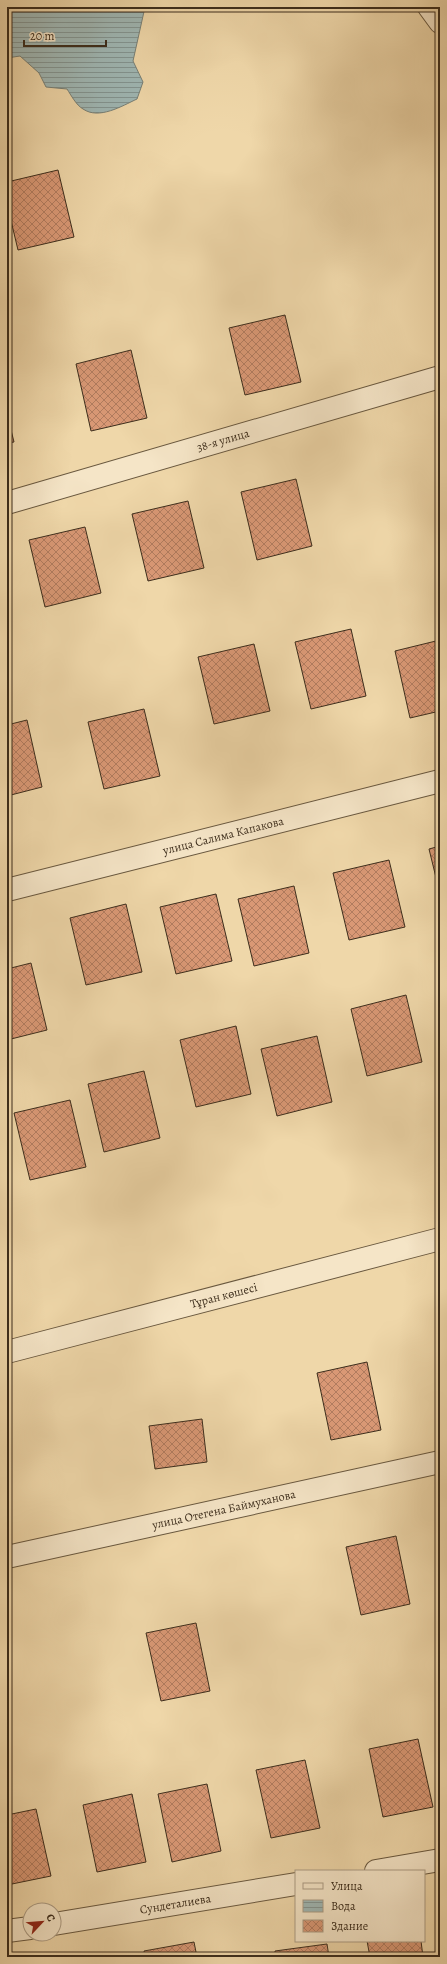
<svg xmlns="http://www.w3.org/2000/svg" width="447" height="1964" font-family="Alegreya,serif">
	<defs>
		<pattern id="water-rules" width="6" height="5" patternUnits="userSpaceOnUse"><rect width="6" height="5" fill="#9fb7b4"/><path d="M0 2.5h6" fill="none" stroke="#839592"/></pattern>
		<pattern id="building-cross-hatch" width="8" height="8" patternUnits="userSpaceOnUse"><rect width="8" height="8" fill="#d99875"/><path d="M0 0l8 8M0 8l8-8" fill="none" stroke="#b17c5f"/></pattern>
	</defs>
	<rect width="100%" height="100%" fill="#efd7a9"/>
	<filter id="stains"><feTurbulence type="fractalNoise" baseFrequency=".005" numOctaves="4"/><feColorMatrix values="0 0 0 0 .2 0 0 0 0 .09 0 0 0 0 .02 0 0 0 .5 -.17"/></filter>
	<radialGradient id="worn" r=".72"><stop offset=".6" stop-color="#630" stop-opacity="0"/><stop offset="1" stop-color="#630" stop-opacity=".3"/></radialGradient>
	<path fill="url(#water-rules)" stroke="#778077" d="M7 7H145L133 61 143 82 137 99C122 106 99 120 83 109 76 105 71 95 67 89L46 87 39 73 20 56 7 58Z"/>
	<path fill="url(#building-cross-hatch)" stroke="#3c2d1c" d="M58 170 74 237 18 250 7 204V182Z
		M285 315 301 382 245 395 229 328Z
		M131 350 147 418 91 431 76 364Z
		M7 414 14 442 7 443Z
		M296 479 312 546 257 560 241 492Z
		M188 501 204 568 148 581 132 514Z
		M85 527 101 593 45 607 29 540Z
		M351 629 366 696 311 709 295 642Z
		M440 640V711L410 718 395 651Z
		M254 644 270 711 214 724 198 657Z
		M144 709 160 776 104 789 88 722Z
		M27 720 42 787 7 796V725Z
		M440 846V894L429 849Z
		M389 860 405 927 349 940 333 873Z
		M294 886 309 953 254 966 238 899Z
		M216 894 232 961 176 974 160 907Z
		M126 904 142 972 86 985 70 918Z
		M31 963 47 1030 7 1040V969Z
		M406 995 422 1062 367 1076 351 1009Z
		M236 1026 251 1094 196 1107 180 1040Z
		M317 1036 332 1102 277 1116 261 1049Z
		M144 1071 160 1138 104 1152 88 1084Z
		M70 1100 86 1167 30 1180 14 1113Z
		M367 1362 381 1430 331 1440 317 1373Z
		M202 1419 207 1462 155 1469 149 1426Z
		M396 1536 410 1604 361 1615 346 1547Z
		M196 1623 210 1691 161 1701 146 1633Z
		M418 1739 433 1807 383 1817 369 1749Z
		M305 1760 320 1828 271 1838 256 1770Z
		M207 1784 221 1851 172 1862 158 1794Z
		M132 1794 146 1862 97 1872 83 1805Z
		M36 1809 51 1876 7 1885V1815Z
		M367 1941H421L423 1957H370Z
		M194 1942 197 1957H145L144 1951Z
		M327 1944 329 1957H275V1951Z"/>
	<g fill="none" stroke-linecap="round" stroke-linejoin="round">
		<defs>
			<g id="minor">
				<path d="M429 7 440 22"/>
				<path id="s1" d="M7 503 440 377"/>
				<path id="s2" d="M7 890 440 781"/>
				<path id="s3" d="M7 1557 440 1462"/>
				<path d="M376 1871 440 1860"/>
				<path id="s4" d="M54 1924 296 1884"/>
				<path d="M7 1931 30 1928"/>
			</g>
			<g id="tertiary">
				<path id="s5" d="M7 1352 440 1239"/>
			</g>
		</defs>
		<use href="#minor" stroke="#69583f" stroke-width="24"/>
		<use href="#tertiary" stroke="#69583f" stroke-width="24"/>
		<use href="#minor" stroke="#f5e5c7" stroke-width="22"/>
		<use href="#tertiary" stroke="#f5e5c7" stroke-width="22"/>
	</g>
	<g text-anchor="middle" dominant-baseline="central" stroke-width="3.5" stroke-linejoin="round" paint-order="stroke">
		<g font-size="12" fill="#3c2d1c" stroke="#f5e5c7">
			<text stroke="none"><textPath href="#s1" startOffset="225">38-я улица</textPath></text>
			<text stroke="none"><textPath href="#s2" startOffset="223">улица Салима Капакова</textPath></text>
			<text stroke="none"><textPath href="#s5" startOffset="224">Тұран көшесі</textPath></text>
			<text stroke="none"><textPath href="#s3" startOffset="222">улица Отегена Баймуханова</textPath></text>
			<text stroke="none"><textPath href="#s4" startOffset="123">Сундеталиева</textPath></text>
		</g>
	</g>
	<rect width="447" height="1964" fill="none" stroke="#efd7a9" stroke-width="24"/>
	<rect x="8" y="8" width="431" height="1948" fill="none" stroke="#3c2d1c" stroke-width="2"/>
	<rect x="12" y="12" width="423" height="1940" fill="none" stroke="#3c2d1c"/>
	<rect x="295" y="1870" width="130" height="72" fill="#f5e5c7" stroke="#ab9b83"/>
	<rect x="303" y="1883" width="20" height="6" fill="#f5e5c7" stroke="#ab9b83"/>
	<text x="331" y="1890" font-size="12" fill="#3c2d1c">Улица</text>
	<rect x="303" y="1900" width="20" height="12" fill="url(#water-rules)" stroke="#ab9b83"/>
	<text x="331" y="1910" font-size="12" fill="#3c2d1c">Вода</text>
	<rect x="303" y="1920" width="20" height="12" fill="url(#building-cross-hatch)" stroke="#ab9b83"/>
	<text x="331" y="1930" font-size="12" fill="#3c2d1c">Здание</text>
	<g transform="translate(42 1922) rotate(64)"><circle r="19" fill="#f5e5c7" stroke="#ab9b83"/>
	<path d="M0-3L7 15L0 10L-7 15Z" fill="#8f2418"/>
	<text y="-6" font-size="11" font-weight="bold" text-anchor="middle" fill="#3c2d1c">С</text>
	</g>
	<path d="M24 40v6h82v-6" fill="none" stroke="#3c2d1c" stroke-width="2"/>
	<text x="30" y="40" font-size="12" fill="#3c2d1c" stroke="#f5e5c7" stroke-width="3" paint-order="stroke">20 m</text>
	<rect width="100%" height="100%" filter="url(#stains)"/>
	<rect width="100%" height="100%" fill="url(#worn)"/>
</svg>
